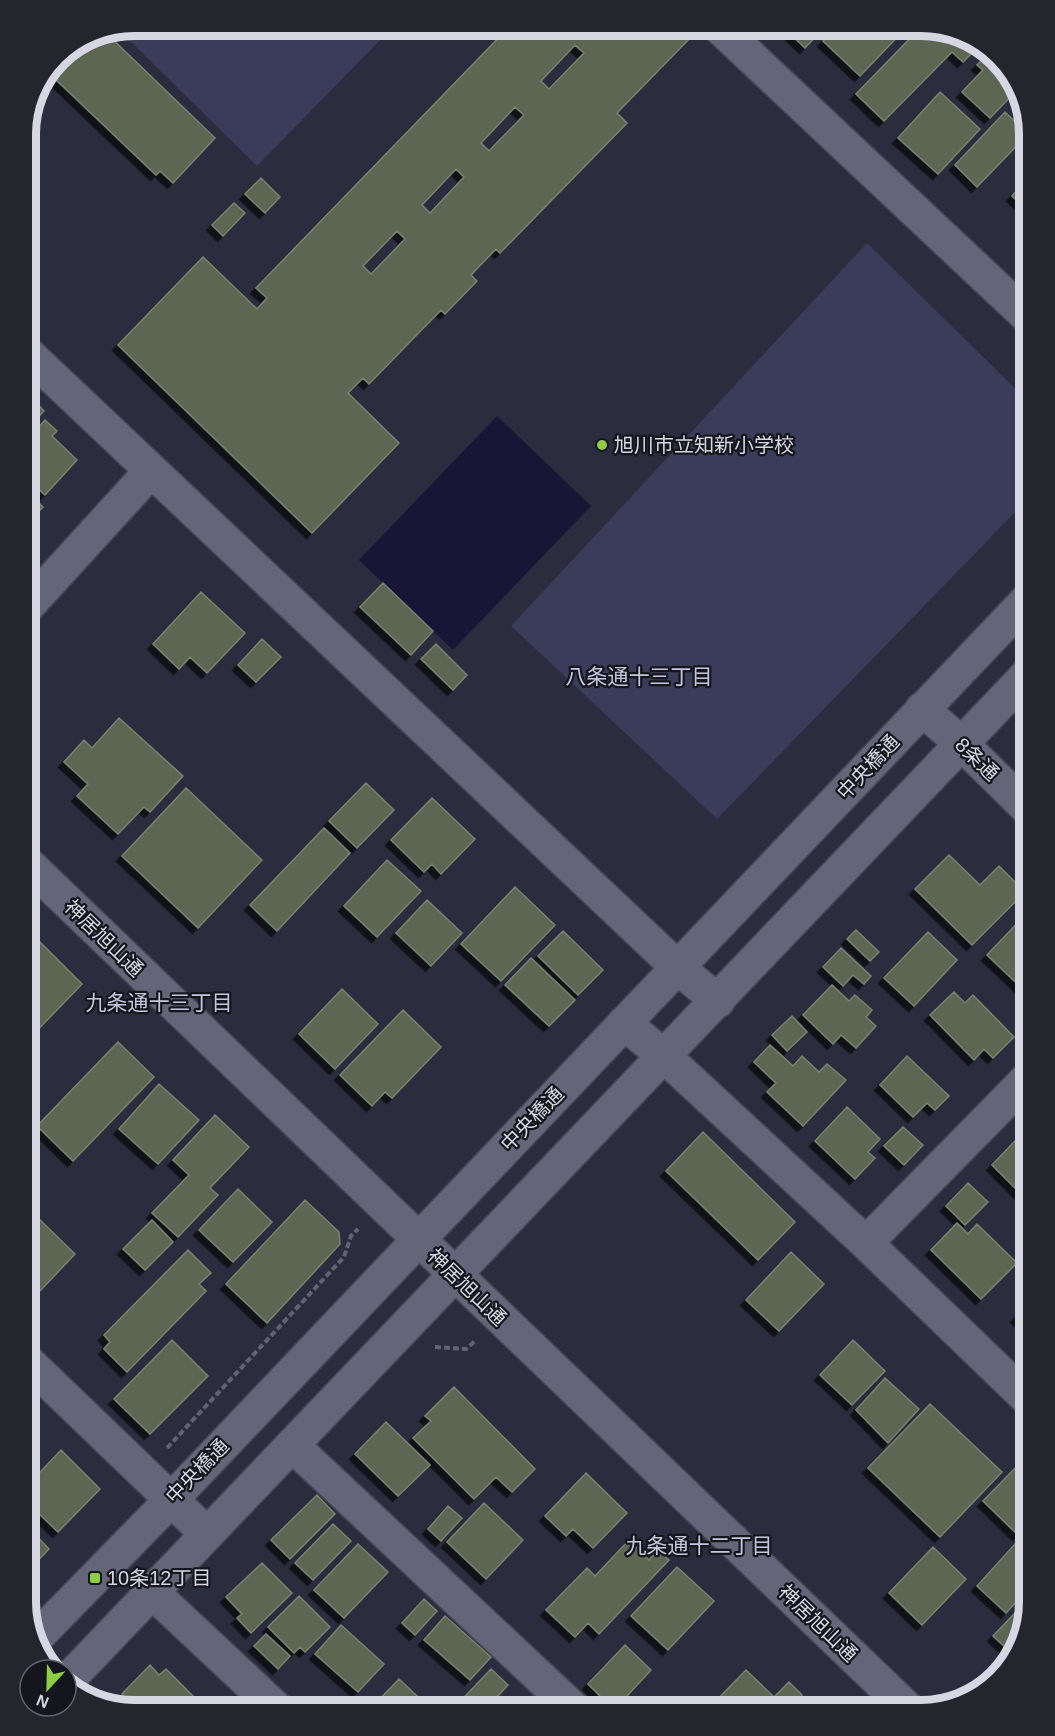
<svg xmlns="http://www.w3.org/2000/svg" width="1055" height="1736" font-family="Helvetica,'Noto Sans JP',sans-serif">
	<defs>
		<filter id="shadow"><feDropShadow dx="-5.5" dy="5.5" stdDeviation="0" flood-color="#0009"/></filter>
	</defs>
	<rect width="100%" height="100%" fill="#2b2c3d"/>
	<path fill="#3b3b5a" d="M134 26H394L257 166 118 29Z
		M867 243 1029 402V498L717 819 511 626Z"/>
	<path fill="#181537" d="M497 416 591 506 453 650 359 560Z"/>
	<path fill="#5b6653" stroke="#78836f" stroke-width="1.5" fill-rule="evenodd" filter="url(#shadow)" d="M510 26H682L692 36 617 113 627 123 500 253 496 249 471 275 477 281 445 314 441 310 369 384 363 378 348 393 399 443 312 533 118 345 203 257 257 309 267 298 256 288ZM575 45 584 53 549 89 541 81ZM515 107 524 115 489 151 481 143ZM456 169 464 177 430 213 422 205ZM397 231 405 239 371 274 363 266Z
		M782 26H826L805 48Z
		M837 26H908L860 76 823 41Z
		M922 26H928L981 44 963 62 952 52 884 121 856 94Z
		M104 31 215 138 173 183 160 171 156 175 50 74 58 57 93 34Z
		M989 53 1019 88 990 118 962 92 983 70 977 65Z
		M940 92 980 129 938 174 898 138Z
		M1005 112 1028 134 977 187 955 165Z
		M1029 177V212L1012 196Z
		M261 178 280 197 265 213 245 194Z
		M234 203 245 213 223 236 212 225Z
		M26 392 44 411 26 430Z
		M45 420 57 431 52 436 77 460 45 495 26 478V441Z
		M26 490 43 507 26 524Z
		M383 583 433 631 411 655 360 607Z
		M201 592 245 633 207 673 190 657 179 669 153 644Z
		M262 639 281 657 256 682 238 665Z
		M436 644 467 675 453 690 421 659Z
		M119 718 183 776 150 812 144 807 118 834 77 796 88 784 64 762 84 740 92 748Z
		M366 783 394 810 357 848 329 821Z
		M186 788 262 860 198 928 122 856Z
		M432 798 475 839 441 874 432 864 424 872 391 840Z
		M324 828 350 853 277 931 250 905Z
		M949 855 980 885 999 866 1025 892 972 945 915 889Z
		M387 860 421 891 377 937 344 906Z
		M515 887 555 925 501 981 461 944Z
		M427 900 462 933 431 966 396 933Z
		M1029 911V995L987 955Z
		M856 930 879 952 870 961 847 939Z
		M563 931 603 970 578 995 538 956Z
		M928 932 957 960 914 1006 884 978Z
		M26 935 32 941 26 947Z
		M40 942 82 984 26 1042V957Z
		M841 948 871 976 864 984 853 975 843 986 823 967Z
		M531 958 575 1000 549 1026 505 985Z
		M832 985 849 1001 855 995 872 1010 866 1017 876 1026 856 1048 841 1035 833 1044 803 1015Z
		M342 989 378 1024 335 1069 299 1034Z
		M954 992 965 1003 973 995 1014 1037 993 1058 984 1049 974 1060 930 1015Z
		M403 1010 441 1047 392 1098 385 1092 372 1106 340 1075Z
		M792 1016 807 1032 787 1051 772 1035Z
		M118 1042 154 1077 73 1161 37 1126Z
		M770 1045 793 1066 802 1056 819 1072 827 1064 846 1080 803 1126 767 1092 776 1083 754 1062Z
		M907 1056 949 1096 935 1110 927 1103 913 1117 880 1085Z
		M159 1084 199 1120 158 1164 119 1129Z
		M847 1107 880 1139 868 1152 875 1158 855 1179 815 1141Z
		M215 1115 249 1147 210 1188 218 1195 178 1237 152 1213 189 1175 173 1160Z
		M1029 1126V1202L992 1165Z
		M903 1127 923 1145 904 1165 884 1146Z
		M703 1132 795 1222 758 1260 666 1171Z
		M968 1183 988 1202 965 1225 946 1206Z
		M238 1189 272 1222 233 1262 199 1230Z
		M305 1200 339 1232 340 1244 267 1323 226 1284Z
		M37 1217 75 1254 40 1291 26 1277V1229Z
		M152 1220 173 1242 145 1270 123 1249Z
		M957 1223 968 1234 977 1224 1017 1263 981 1299 931 1250Z
		M188 1250 211 1273 199 1284 206 1291 127 1372 104 1349 110 1342 104 1335Z
		M791 1252 824 1284 779 1331 746 1300Z
		M1029 1304V1330L1016 1317Z
		M172 1340 208 1376 150 1434 114 1399Z
		M853 1340 885 1371 852 1405 820 1375Z
		M885 1378 919 1409 888 1443 856 1410Z
		M454 1387 535 1469 512 1492 496 1477 474 1499 413 1438 431 1421 425 1416Z
		M930 1404 1002 1472 940 1537 868 1468Z
		M386 1422 430 1465 398 1496 355 1454Z
		M26 1434 36 1444 26 1454Z
		M61 1450 100 1489 58 1532 26 1501V1487Z
		M1026 1457 1029 1460V1524L1018 1535 983 1501Z
		M586 1473 627 1513 593 1548 573 1529 566 1536 545 1516Z
		M317 1495 335 1514 290 1559 271 1540Z
		M484 1503 523 1540 486 1579 447 1542Z
		M448 1506 462 1518 441 1541 428 1529Z
		M333 1524 351 1541 313 1580 295 1563Z
		M26 1525 49 1549 26 1573Z
		M1025 1533 1029 1538V1588L1006 1613 977 1586Z
		M629 1540 649 1560 658 1550 669 1560 599 1634 588 1623 575 1637 546 1610 587 1568 595 1576Z
		M358 1544 388 1572 344 1618 314 1590Z
		M933 1547 966 1579 922 1625 889 1593Z
		M262 1563 292 1593 251 1633 237 1618 242 1614 226 1597Z
		M677 1567 714 1601 668 1650 631 1616Z
		M299 1596 330 1627 305 1652 300 1647 294 1653 268 1627Z
		M1029 1598V1602L1015 1656 993 1636Z
		M424 1599 437 1611 415 1635 402 1623Z
		M445 1616 491 1657 470 1680 424 1640Z
		M341 1625 384 1664 358 1692 315 1654Z
		M266 1634 290 1656 278 1669 254 1646Z
		M625 1645 651 1670 614 1710 588 1684Z
		M150 1665 159 1675 166 1669 206 1709 138 1710 122 1694Z
		M491 1669 508 1685 495 1699 507 1710H452Z
		M746 1670 774 1697 789 1682 802 1695 787 1710H707Z
		M399 1679 432 1710H381L375 1704Z
		M232 1698 244 1710H219Z"/>
	<g fill="none" stroke-linecap="round" stroke-linejoin="round">
		<defs>
			<path id="street" d="M718 26 1029 318
				M26 352 677 967 718 1001
				M26 608 151 471
				M922 709 962 744 1029 810
				M624 1023 664 1056 866 1243 1029 1400
				M866 1243 1029 1077
				M26 1360 207 1534
				M292 1445 575 1710
				M152 1592 278 1710"/>
			<path id="secondary" d="M26 862 909 1710
				M34 1640 171 1500 1029 598
				M66 1682 1029 673"/>
		</defs>
		<use href="#street" stroke="#464755" stroke-width="36"/>
		<use href="#secondary" stroke="#464755" stroke-width="36"/>
		<path stroke="#626372" stroke-width="4" stroke-dasharray="6 3" stroke-linecap="butt" d="M435 1347 466 1349 475 1341
			M167 1448 344 1257 351 1236 358 1229"/>
		<use href="#street" stroke="#646579" stroke-width="33"/>
		<use href="#secondary" stroke="#646579" stroke-width="33"/>
	</g>
	<g fill="#8dce44" stroke="#15151d" stroke-width="2">
		<circle cx="602" cy="445" r="6"/>
		<rect x="89" y="1572" width="12" height="12" rx="3"/>
	</g>
	<g text-anchor="middle" dominant-baseline="central" stroke-width="4.5" stroke-linejoin="round" paint-order="stroke">
		<g font-size="20" fill="#d6d7e2" stroke="#15151d" text-anchor="start">
			<text x="614" y="445">旭川市立知新小学校</text>
			<text x="107" y="1578">10条12丁目</text>
		</g>
		<g font-size="20" fill="#d6d7e2" stroke="#15151d">
			<text transform="translate(977 759) rotate(44)">8条通</text>
			<text transform="translate(868 767) rotate(-47)">中央橋通</text>
			<text transform="translate(104 938) rotate(44)">神居旭山通</text>
			<text transform="translate(532 1119) rotate(-46)">中央橋通</text>
			<text transform="translate(467 1287) rotate(44)">神居旭山通</text>
			<text transform="translate(197 1471) rotate(-46)">中央橋通</text>
			<text transform="translate(818 1623) rotate(44)">神居旭山通</text>
		</g>
		<g font-size="21" fill="#c5c6dd" stroke="#15151d">
			<text x="639" y="676">八条通十三丁目</text>
			<text x="159" y="1002">九条通十三丁目</text>
			<text x="699" y="1545">九条通十二丁目</text>
		</g>
	</g>
	<path d="M0 0H1055V1736H0ZM134 36H921A98 98 0 0 1 1019 134V1602A98 98 0 0 1 921 1700H134A98 98 0 0 1 36 1602V134A98 98 0 0 1 134 36Z" fill="#24252d" fill-rule="evenodd"/>
	<path fill="none" stroke="#d6d7e2" stroke-width="8" d="M134 36H921A98 98 0 0 1 1019 134V1602A98 98 0 0 1 921 1700H134A98 98 0 0 1 36 1602V134A98 98 0 0 1 134 36Z"/>
	<g transform="translate(48 1688) rotate(202)"><circle r="28" fill="#15151d" stroke="#62636c" stroke-width="1.5"/>
	<path d="M0-4.5L10 22L0 15L-10 22Z" fill="#8dce44"/>
	<text y="-9" font-size="16" font-weight="bold" text-anchor="middle" fill="#d6d7e2">N</text>
	</g>
</svg>
